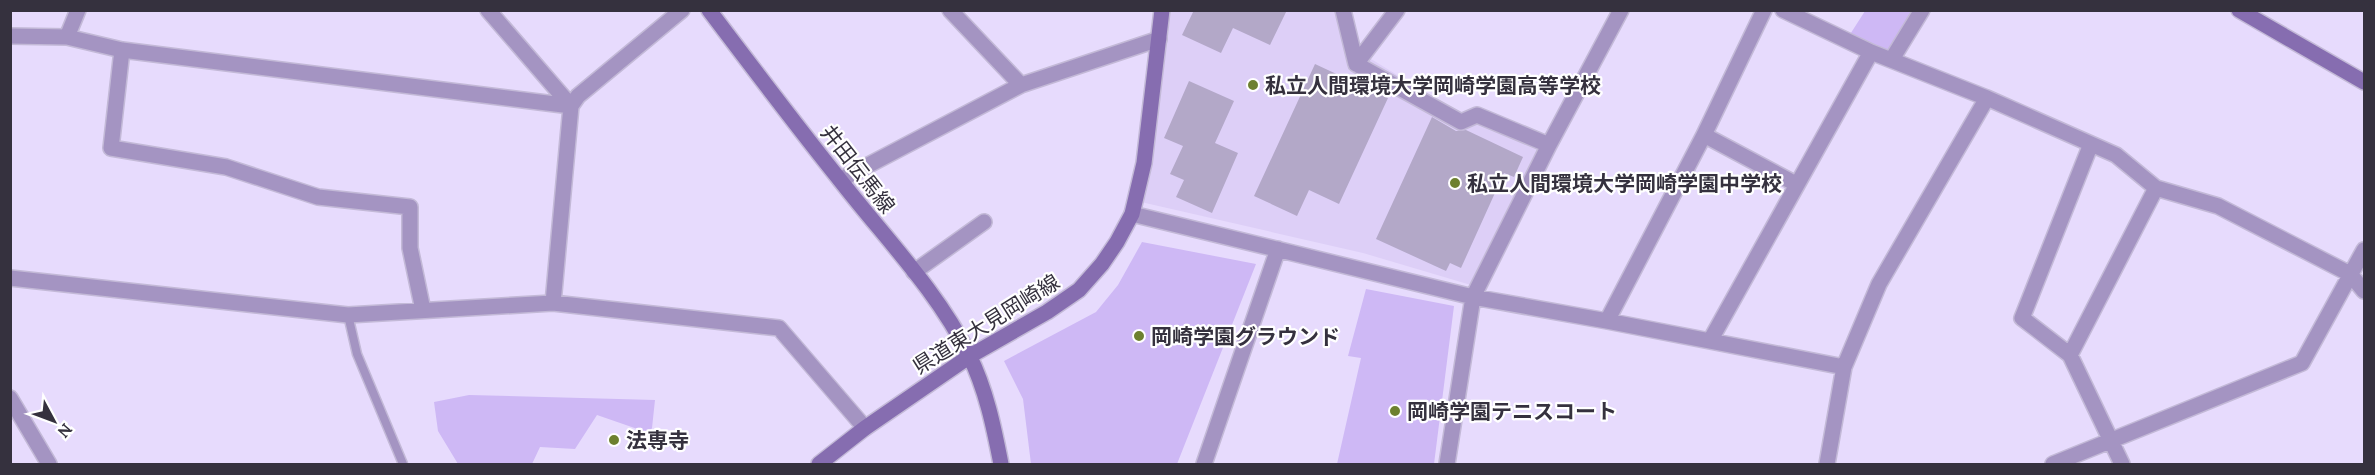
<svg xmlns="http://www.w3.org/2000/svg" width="2375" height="475" font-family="Lora,'Noto Sans JP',serif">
	<rect width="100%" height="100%" fill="#e7dbfd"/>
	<path fill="#ddcff7" d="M1171 11H1335L1350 46 1472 121 1541 148 1471 285 1363 253 1141 202 1152 162Z"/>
	<path fill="#ceb8f5" d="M1865 11H1918L1890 54 1849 36Z
		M1142 242 1256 264 1177 464H1031L1023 399 1004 361 1096 312 1118 285Z
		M1366 289 1454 306 1434 464H1337L1361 358 1348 356Z
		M469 395 655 400 652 428 649 433 597 415 575 449 540 447 532 464H458L438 431 434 402Z"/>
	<path fill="#b3a8c8" d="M1194 10H1287L1270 45 1233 28 1221 53 1182 35Z
		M1315 64 1388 98 1339 204 1309 190 1297 216 1254 196Z
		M1189 81 1234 101 1215 143 1238 153 1212 213 1176 197 1184 180 1170 174 1183 146 1164 138Z
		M1432 117 1456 131 1466 130 1523 157 1514 177 1504 173 1461 268 1450 263 1446 271 1376 239Z"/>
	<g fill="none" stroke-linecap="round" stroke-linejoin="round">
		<defs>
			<path id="lane" d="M348 315 357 354 403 464"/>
			<path id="street" d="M488 10 571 106
				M950 10 1021 85
				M1343 10 1356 64 1461 122 1477 115 1549 145
				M1783 10 1871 52 1987 98 2116 155 2156 188 2218 206 2350 274 2364 291
				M10 36 67 37 122 50 571 106
				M67 37 78 10
				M122 50 111 148 226 167 318 197 410 207V248L423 310
				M1892 59 1922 10
				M1356 64 1397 10
				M1704 135 1796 184
				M2091 144 2022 318 2070 355 2122 464
				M840 180 1021 85 1159 39
				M1132 214 1473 297 1607 321 1844 367
				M914 272 984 222
				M10 278 348 315 553 303 779 328 865 428
				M553 303 571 106 578 96 682 10
				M1607 321 1704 135 1764 10
				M1710 341 1871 52
				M2070 355 2156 188
				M10 398 49 464
				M1204 464 1278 249
				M1447 464 1473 297 1549 145 1621 10
				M1827 464 1844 367 1879 284 1987 98
				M2053 464 2302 363 2364 250"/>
			<path id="secondary" d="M709 10C752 67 795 124 840 180 884 237 937 290 969 355 986 389 994 428 1001 464
				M2239 10 2364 82
				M819 464 865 428 970 356 1047 312 1079 290 1102 264 1117 242 1132 214 1144 163 1162 10"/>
		</defs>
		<use href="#lane" stroke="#c3b9d7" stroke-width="11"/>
		<use href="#street" stroke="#c3b9d7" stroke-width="18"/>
		<use href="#secondary" stroke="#c3b9d7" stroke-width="18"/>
		<use href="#lane" stroke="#a494c2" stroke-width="8"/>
		<use href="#street" stroke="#a494c2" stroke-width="15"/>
		<use href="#secondary" stroke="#866db0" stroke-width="15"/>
	</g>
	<g fill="#6d802f" stroke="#fff" stroke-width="2">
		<circle cx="1253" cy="85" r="6"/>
		<circle cx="1455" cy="183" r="6"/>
		<circle cx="1139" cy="336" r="6"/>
		<circle cx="1395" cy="411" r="6"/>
		<circle cx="614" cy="440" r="6"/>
	</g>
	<g text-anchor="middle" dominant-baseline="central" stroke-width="4.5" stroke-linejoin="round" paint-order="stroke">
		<g font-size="21" font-weight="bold" fill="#35313e" stroke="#fff" text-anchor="start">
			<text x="1265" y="85">私立人間環境大学岡崎学園高等学校</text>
			<text x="1467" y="183">私立人間環境大学岡崎学園中学校</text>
			<text x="1151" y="336">岡崎学園グラウンド</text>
			<text x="1407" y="411">岡崎学園テニスコート</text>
			<text x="626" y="440">法専寺</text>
		</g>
		<g font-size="21" fill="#35313e" stroke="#fff">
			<text transform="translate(858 169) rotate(52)">井田伝馬線</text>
			<text transform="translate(986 324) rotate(-32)">県道東大見岡崎線</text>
		</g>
	</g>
	<rect width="2375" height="475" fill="none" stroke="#35313e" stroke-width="24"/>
	<g transform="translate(54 421) rotate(131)" stroke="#ffffff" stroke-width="4.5" paint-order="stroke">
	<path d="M0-4.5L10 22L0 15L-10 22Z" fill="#35313e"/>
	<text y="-9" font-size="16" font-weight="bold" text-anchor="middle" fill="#35313e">N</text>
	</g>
</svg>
